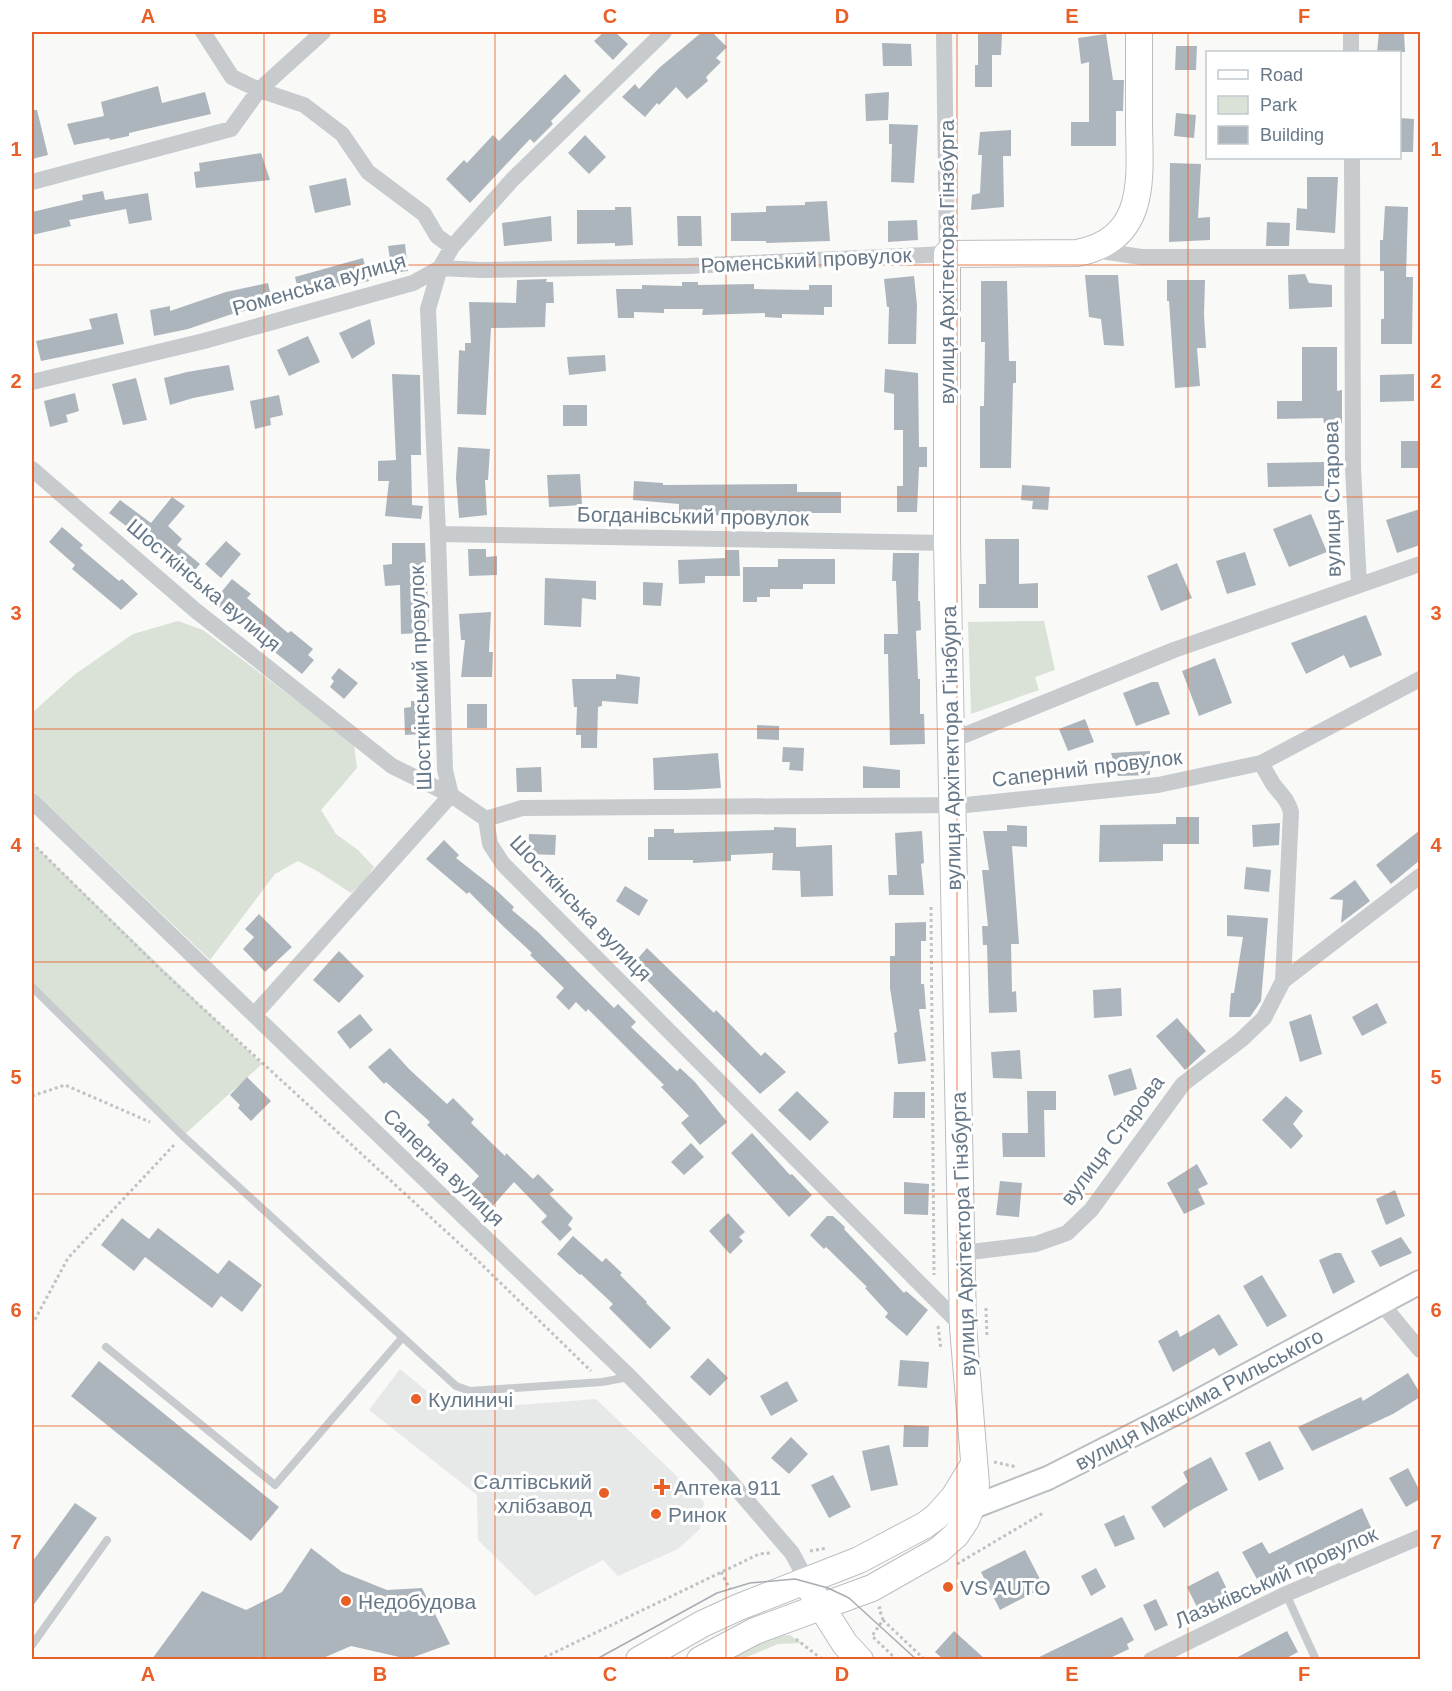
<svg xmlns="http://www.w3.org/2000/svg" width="1452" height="1691" font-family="Helvetica,sans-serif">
	<rect width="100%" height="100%" fill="#f9f9f7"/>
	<path fill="#e7e8e8" d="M400 1369 450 1410 596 1399 704 1502 700 1529 678 1549 618 1576 603 1560 535 1596 478 1540 477 1495 369 1410Z"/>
	<path fill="#dae1d7" d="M178 621 203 630 354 744 357 768 321 810 336 834 358 850 374 867 363 883 351 893 317 871 298 861 275 874 210 960 32 790V713L74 675 133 634Z
		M1044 621 1055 670 1035 677 1039 690 971 714 968 622Z
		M32 843 262 1064 183 1136 32 987Z
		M790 1635 801 1643 778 1644 742 1659 722 1660 773 1636Z"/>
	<path fill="#adb5bc" d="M604 32H615L628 44 613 60 594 41Z
		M702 32H712L727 47 716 58 721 62 706 77 708 81 687 99 676 87 659 105 657 103 645 117 622 97 635 84 639 89 659 68Z
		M1379 32H1404L1405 52H1377Z
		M978 34H1002L1001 55H992V87H975V65H978Z
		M1106 34 1113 80H1124L1123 111H1116V146H1071V122H1089V62L1081 64 1078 38Z
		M882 43 911 44 912 66H883Z
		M1176 46H1197L1196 70H1175Z
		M565 74 581 91 551 121 553 124 534 143 530 139 470 203 446 179 464 160 467 163 493 135 499 141Z
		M158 86 162 103 205 92 211 114 129 133V136L110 140 109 138 74 145 67 124 104 116 101 102Z
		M889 92 888 120 866 121 865 94Z
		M32 110H37L48 155 32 159Z
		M1176 113 1196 115 1194 138 1174 136Z
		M1400 118 1414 119 1413 152H1400Z
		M889 124 918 125 914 183 891 182 892 144H889Z
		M1011 130V156H1003L1004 207 971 210 972 195 980 193 982 155H978L980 132Z
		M585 135 606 157 589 174 568 153Z
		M261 153 270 180 196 188 194 172 200 171 199 163Z
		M1170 163 1201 164 1198 218 1210 217V240L1169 242Z
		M1307 177H1338L1335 233 1296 230 1297 208 1307 209Z
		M346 178 351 205 315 213 309 186Z
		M103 191 105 200 148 193 152 220 129 224 126 209 69 220 71 226 32 235V212L83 200 82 195Z
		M827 201 830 241 766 243V241H731V213L766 212V206L805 205V202Z
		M1385 206 1408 207 1406 277H1413L1412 344H1381V319H1384V271H1380V240H1383Z
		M615 207H631L633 245 615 246V243L577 244V210H615Z
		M551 216 552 241 504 246 502 223Z
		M677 216H701L702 246H678Z
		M917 220 918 240 888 242V221Z
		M1267 222 1290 223 1289 246H1266Z
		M405 244 408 271 392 273 388 246Z
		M363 258 369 281 348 286V284L300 298 295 277Z
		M1305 274 1309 283 1332 285V307L1289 309 1288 275Z
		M1085 275H1118L1124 346 1104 345 1101 319 1089 317Z
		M914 276 917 305 916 344H888L889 307H887L884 279Z
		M547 279 546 282H553L554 303H546L545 327 491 328 486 415 457 414 459 350 465 351V343H471L469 302 516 303 517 280Z
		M1167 280H1205L1204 315 1206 348H1197L1200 386 1175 388 1169 301H1167Z
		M981 281H1007L1009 361H1016V383H1013L1011 468H980V406H984L985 342H981Z
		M682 282H698V285L754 284V289L809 290V285H832V307H824V315L782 314V318L765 317V313L702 315 703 309H664V313L634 312V318H618L616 289H642V285L682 286Z
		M268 283 273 305 235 313 188 329 154 336 150 310 170 306V311L226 292Z
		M117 313 124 344 41 361 36 341 92 329 89 319Z
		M370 319 375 344 352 359 339 333Z
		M308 336 320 362 289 376 277 350Z
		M1302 347H1337V391L1342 390V423H1324L1323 418 1277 419V401H1302Z
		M605 355 606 371 569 375 567 357Z
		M229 365 234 390 193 398 170 405 164 378 187 372Z
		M885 369 918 373 919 447H927V467H919L917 512H897V486H903V430H894V394L884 392Z
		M392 374 420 375 421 455H411L412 505 423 506 421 519 385 516 389 481H378V461L396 460Z
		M1414 374V401L1380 402V375Z
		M136 378 147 420 123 425 112 384Z
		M75 393 79 411 66 415 68 422 50 427 44 401Z
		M279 395 283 415 270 418 271 425 255 429 250 401Z
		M563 405H587V426H563Z
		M1401 441H1420V468H1401Z
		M458 447 490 449 488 480H485L487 515 459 518 456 478Z
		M1324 462V486L1268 487 1267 463Z
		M580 474 582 505 549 507 547 475Z
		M634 481 663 483V485L797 484V492H841V513H763V516L697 515V518H679V504L633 500Z
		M1022 485 1050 487 1048 510 1032 509 1033 501 1021 500Z
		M172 497 185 506 168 526 182 539 177 545 200 564 188 578 165 558 164 560 141 539 142 538 109 513 120 500 151 523Z
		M1420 509V545L1397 553 1386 520Z
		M1311 514 1327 552 1289 567 1273 529Z
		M62 527 83 545 80 548 119 581 122 579 138 594 121 610 72 569 75 565 49 542Z
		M985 539H1019V584L1038 583V608H979V584H986Z
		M226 541 241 554 221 578 205 564Z
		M392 543H425L429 627H421V633L401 634 400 585 385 586 383 565 392 564Z
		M468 549H486V557L497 556V575L469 576Z
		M725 550H739L740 576H705V583L679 584 678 560 725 558Z
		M1245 552 1256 585 1227 594 1216 561Z
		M893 553H919L918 601H920L921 630 916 631 918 679H920V714H924L925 744 890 745 888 654H884V634H898L896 581H892Z
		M778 559H835V584H803V589H770V597H757V602H743V567H778Z
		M1177 563 1192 598 1161 611 1147 576Z
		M545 578 596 581V600L582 598 581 627 544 625Z
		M232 579 251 594 247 598 288 633 291 631 313 649 308 655 314 660 302 674 213 602Z
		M643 582 663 583 661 606 643 605Z
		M491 612 489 652H493L492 677H461L465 640H461L459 614Z
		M1366 615 1382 655 1350 668 1344 655 1306 674 1291 643Z
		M1215 658 1232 703 1199 716 1182 671Z
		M339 668 358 683 344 699 330 687 334 681 331 678Z
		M616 674 640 677 638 704 602 701V706L598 707 597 748H581V735H576L577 707H574L572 679H616Z
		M1152 682H1158L1170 714 1136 726 1123 693Z
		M411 701H426V734L405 735 404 708 411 707Z
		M467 704H487V728H467Z
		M1085 719 1094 742 1068 751 1059 729Z
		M757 725 779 726V740L757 739Z
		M783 747 804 748 803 771 789 770 790 762H782Z
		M1150 751V775L1118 776 1111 753Z
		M718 753 721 788 688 790H654L653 758Z
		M863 766 900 770V788H863Z
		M541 767 542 792H517L516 768Z
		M1176 817H1199V844H1163V861L1099 862 1100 825 1176 824Z
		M1280 823 1279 845 1253 847 1252 825Z
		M1007 825 1027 826V847L1012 846 1019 944H1011L1012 992 1016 991 1017 1012 989 1013 987 945H983L982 926H988L982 870H989L983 831H1007Z
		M774 827 796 828V847L832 845 833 896 801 897 800 871 772 870 773 853 731 855V861L693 863V860H648V837H654V829H674V833L774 830Z
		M1420 830V860L1391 884 1376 865Z
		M922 831 924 863 921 864 924 895H889L888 875H897L895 833Z
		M529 834 556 835 555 855 528 854Z
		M444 840 459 855 456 858 493 887 514 907 512 910 538 932 614 1008 618 1004 636 1022 631 1027 677 1071 680 1068 695 1082 727 1122 700 1145 681 1123 689 1116 661 1087 664 1085 588 1009 586 1012 576 1002 569 1010 556 997 564 988 530 955 532 953 504 927 469 892 467 894 426 859Z
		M1246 867 1271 870 1269 892 1244 889Z
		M1355 880 1370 901 1341 923 1343 900 1329 899Z
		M625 886 648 900 639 916 616 901Z
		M259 914 292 947 265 972 243 949 254 937 245 929Z
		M1227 915 1268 918 1261 1001 1250 1017H1229L1231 993H1234L1243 937 1227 936Z
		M926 922V941H921V984H924L926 1009H919L926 1061 898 1064 894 1033 897 1032 890 988V956H895V923Z
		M647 948 714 1013 716 1010 761 1056 765 1052 786 1072 760 1094 632 965Z
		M339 951 364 976 339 1003 313 980Z
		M1121 988 1122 1016 1094 1018 1093 990Z
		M1377 1003 1387 1023 1362 1036 1352 1017Z
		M360 1014 373 1030 350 1049 337 1032Z
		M1311 1014 1322 1054 1300 1062 1289 1022Z
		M1177 1018 1206 1051 1185 1070 1156 1036Z
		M390 1048 409 1069 447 1104 453 1098 474 1119 471 1123 505 1156 506 1153 533 1179 538 1174 554 1190 549 1194 573 1218 568 1225 572 1229 560 1241 541 1222 547 1216 514 1182 491 1208 469 1187 479 1176 427 1125 430 1122 386 1082 384 1084 368 1067Z
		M1020 1050 1022 1079 993 1078 991 1052Z
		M1131 1068 1137 1089 1114 1096 1108 1075Z
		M247 1077 271 1101 251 1121 238 1108 240 1105 230 1095Z
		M797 1091 829 1122 810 1141 778 1110Z
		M1027 1091H1056V1110H1044L1045 1157H1003L1002 1133H1028Z
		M894 1092H925V1118H893Z
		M1286 1096 1303 1111 1293 1124 1303 1136 1291 1149 1262 1120Z
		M752 1133 790 1175 792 1174 812 1195 789 1217 731 1153Z
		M691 1143 704 1157 684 1175 671 1162Z
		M1197 1164 1208 1184 1198 1189 1205 1204 1184 1214 1167 1183Z
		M1000 1181 1022 1183 1019 1217 996 1215Z
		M904 1182 929 1184 928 1215 904 1214Z
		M1395 1190 1405 1216 1386 1225 1376 1199Z
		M728 1213 745 1232 739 1237 743 1241 730 1254 709 1231Z
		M827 1216H833L845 1227 844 1229 904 1293 906 1291 928 1310 907 1336 885 1317 888 1313 865 1288 867 1287 826 1247 824 1249 810 1235Z
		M122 1218 149 1239 158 1228 218 1274 229 1260 262 1285 242 1312 221 1296 212 1308 145 1257 134 1271 101 1245Z
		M573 1236 602 1262 606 1258 622 1273 620 1275 647 1302 646 1303 671 1328 650 1349 609 1308 613 1304 581 1274 580 1275 557 1254Z
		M1401 1237 1412 1253 1380 1267 1371 1251Z
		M1335 1253H1341L1355 1282 1333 1294 1319 1260Z
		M1262 1275 1287 1316 1267 1327 1243 1286Z
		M1219 1314 1238 1345 1219 1356 1214 1348 1173 1372 1158 1341 1177 1330 1180 1337Z
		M708 1358 728 1378 710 1396 690 1377Z
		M900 1360 929 1362 927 1388 898 1386Z
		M99 1361 279 1507 251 1541 71 1396Z
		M1408 1373 1420 1393V1397L1393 1414 1312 1451 1298 1427 1361 1397 1363 1401Z
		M787 1381 798 1401 771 1416 760 1396Z
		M904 1425 929 1426 928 1447H903Z
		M791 1437 808 1454 789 1474 771 1458Z
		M1270 1441 1284 1469 1259 1481 1245 1453Z
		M889 1445 898 1485 871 1491 862 1451Z
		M1211 1457 1228 1490 1193 1509 1164 1528 1151 1507 1188 1482 1183 1472Z
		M1408 1468 1420 1491V1499L1406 1507 1389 1478Z
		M833 1475 851 1507 829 1518 811 1485Z
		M75 1503 97 1518 32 1607V1562Z
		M1362 1508 1374 1534 1331 1553 1332 1556 1302 1570 1297 1561 1258 1581 1242 1552 1262 1542 1269 1554Z
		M1124 1515 1135 1539 1115 1547 1104 1524Z
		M311 1548 342 1572 387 1590 422 1588 450 1644 408 1659 351 1646 321 1659H152L202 1591 246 1610 282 1592Z
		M1025 1550 1044 1587 1000 1610 981 1572Z
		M1096 1568 1106 1587 1091 1596 1081 1576Z
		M1218 1571 1233 1601 1202 1617 1187 1587Z
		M1156 1599 1168 1625 1155 1631 1143 1605Z
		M1122 1617 1134 1640 1127 1644 1129 1649 1108 1659H1035Z
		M954 1631 985 1659H943L935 1652Z
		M1287 1631 1298 1652 1285 1659H1234Z"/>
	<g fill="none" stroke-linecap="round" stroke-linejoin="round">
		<defs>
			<path id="secondary" d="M957 1508 973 1507 1048 1478 1176 1413 1420 1282"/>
			<path id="primary" d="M812 1592 845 1644 860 1660
				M639 1660 702 1624 739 1607 859 1560 925 1525 936 1517 954 1497 974 1464
				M700 1660 755 1631 872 1588 939 1550 956 1535 966 1520 975 1498 976 1484 963 1327 947 543V254L1077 253C1147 239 1140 181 1139 124 1139 93 1139 62 1139 32"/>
		</defs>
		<use href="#secondary" stroke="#b9bec3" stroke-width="26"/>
		<use href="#primary" stroke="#babec2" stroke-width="28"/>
		<path stroke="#c0c3c5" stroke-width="3" stroke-dasharray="3 3" stroke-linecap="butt" d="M32 843 161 970 475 1258 591 1371
			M931 907 934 1275
			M32 1096 65 1085 150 1122
			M986 1308 987 1337
			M32 1325 68 1258 174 1145
			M938 1326 941 1350
			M994 1462 1017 1467
			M810 1551 827 1548
			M957 1564 1043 1513
			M721 1572 730 1589
			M881 1607 879 1608 883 1620
			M796 1639 823 1660
			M539 1660 759 1554 771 1553
			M897 1660 872 1636 883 1620 925 1660"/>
		<path stroke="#c7cbce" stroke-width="8" d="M32 987 183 1136 456 1386 470 1391 602 1382 629 1377
			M106 1347 275 1485 402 1338
			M1286 1594 1316 1660
			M32 1645 107 1540"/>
		<path stroke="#c7cbce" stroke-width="16" d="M203 32 232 77 259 90 304 105 342 134 368 172 424 214 437 236 452 247
			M1351 32V52
			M1352 158 1353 468 1359 585
			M32 182 231 129 259 90 323 32
			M1095 250 1141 257H1352
			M32 382 204 341 413 283 440 268 452 247 513 179 664 32
			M32 469 195 610 392 766 451 795 486 819 490 844 503 864 963 1327
			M438 534 947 543
			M951 736 965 735 1174 650 1420 564
			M32 801 630 1377 718 1467 779 1538 792 1553 807 1581
			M486 819 522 808 966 805 1158 785 1261 763 1420 679
			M1283 981 1420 876
			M254 1015 451 795 445 770 438 534 428 309 440 268 481 270 687 266 947 254 944 32
			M962 1253 1036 1244 1067 1233 1091 1210 1183 1084 1241 1040 1264 1018 1283 981 1291 812C1287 798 1281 795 1273 784 1269 777 1265 770 1261 763
			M1381 1303 1420 1350
			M1151 1660 1286 1594 1420 1537"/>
		<use href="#secondary" stroke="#fff" stroke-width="22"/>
		<use href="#primary" stroke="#fff" stroke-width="26"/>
		<path stroke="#a7adb3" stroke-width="1.5" d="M595 1660 717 1593 750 1583 795 1579 828 1588 849 1598 917 1660"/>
	</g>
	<path fill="none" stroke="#e85f27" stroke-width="1.5" stroke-opacity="0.55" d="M264 32V1660M495 32V1660M726 32V1660M957 32V1660M1188 32V1660M32 265H1420M32 497H1420M32 729H1420M32 962H1420M32 1194H1420M32 1426H1420"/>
	<g fill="#e85f27" stroke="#fff" stroke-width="2">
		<circle cx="416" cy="1399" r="6"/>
		<path d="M659 1478h6v6h6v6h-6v6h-6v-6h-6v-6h6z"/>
		<circle cx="604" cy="1493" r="6"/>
		<circle cx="656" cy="1514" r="6"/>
		<circle cx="948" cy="1587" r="6"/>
		<circle cx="346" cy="1601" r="6"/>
	</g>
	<g text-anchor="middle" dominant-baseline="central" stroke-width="6" stroke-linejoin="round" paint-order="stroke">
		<g font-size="21" fill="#677888" stroke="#fff">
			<text transform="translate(806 260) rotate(-3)">Роменський провулок</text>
			<text transform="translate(946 262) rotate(-90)">вулиця Архітектора Гінзбурга</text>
			<text transform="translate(319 284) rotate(-16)">Роменська вулиця</text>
			<text transform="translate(1332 499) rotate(-91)">вулиця Старова</text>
			<text transform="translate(693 516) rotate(1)">Богданівський провулок</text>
			<text transform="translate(204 585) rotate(40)">Шосткінська вулиця</text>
			<text transform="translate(420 678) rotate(-92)">Шосткінський провулок</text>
			<text transform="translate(951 748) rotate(-91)">вулиця Архітектора Гінзбурга</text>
			<text transform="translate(1087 768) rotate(-7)">Саперний провулок</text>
			<text transform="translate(581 908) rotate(46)">Шосткінська вулиця</text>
			<text transform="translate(1112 1140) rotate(-53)">вулиця Старова</text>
			<text transform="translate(444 1167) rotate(44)">Саперна вулиця</text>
			<text transform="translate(963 1234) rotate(-92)">вулиця Архітектора Гінзбурга</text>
			<text transform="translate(1199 1399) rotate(-28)">вулиця Максима Рильського</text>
			<text transform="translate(1276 1577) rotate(-24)">Лазьківський провулок</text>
		</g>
		<g font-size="21" fill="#677888" stroke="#fff" text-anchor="start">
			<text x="428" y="1399">Кулиничі</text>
			<text x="592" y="1481" text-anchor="end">Салтівський<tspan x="592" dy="24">хлібзавод</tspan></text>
			<text x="674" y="1487">Аптека 911</text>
			<text x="668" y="1514">Ринок</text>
			<text x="960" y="1587">VS AUTO</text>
			<text x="358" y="1601">Недобудова</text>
		</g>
	</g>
	<rect width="1452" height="1691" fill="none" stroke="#ffffff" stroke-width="66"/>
	<rect x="1206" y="51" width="195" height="108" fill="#ffffff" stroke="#c2c9cf" stroke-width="1.5"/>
	<rect x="1218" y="70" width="30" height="9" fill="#ffffff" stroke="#c2c9cf" stroke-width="1.5"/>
	<text x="1260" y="81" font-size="18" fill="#677888">Road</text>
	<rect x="1218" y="96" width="30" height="18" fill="#dae1d7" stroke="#c2c9cf" stroke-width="1.5"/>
	<text x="1260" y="111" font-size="18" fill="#677888">Park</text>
	<rect x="1218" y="126" width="30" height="18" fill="#adb5bc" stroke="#c2c9cf" stroke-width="1.5"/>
	<text x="1260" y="141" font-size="18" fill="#677888">Building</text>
	<rect x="33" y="33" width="1386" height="1625" fill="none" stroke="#e85f27" stroke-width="2"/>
	<g font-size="20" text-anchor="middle" font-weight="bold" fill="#e85f27">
		<text x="148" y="23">A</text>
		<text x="380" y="23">B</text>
		<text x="610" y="23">C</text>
		<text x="842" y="23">D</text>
		<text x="1072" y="23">E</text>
		<text x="1304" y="23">F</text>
		<text x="16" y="156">1</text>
		<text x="1436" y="156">1</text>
		<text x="16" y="388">2</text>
		<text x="1436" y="388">2</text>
		<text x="16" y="620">3</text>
		<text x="1436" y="620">3</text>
		<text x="16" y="852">4</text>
		<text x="1436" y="852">4</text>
		<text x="16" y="1084">5</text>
		<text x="1436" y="1084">5</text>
		<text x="16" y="1317">6</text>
		<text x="1436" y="1317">6</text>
		<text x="16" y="1549">7</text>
		<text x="1436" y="1549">7</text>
		<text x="148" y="1681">A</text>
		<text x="380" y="1681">B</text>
		<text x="610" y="1681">C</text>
		<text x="842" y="1681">D</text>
		<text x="1072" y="1681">E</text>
		<text x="1304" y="1681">F</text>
	</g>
</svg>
